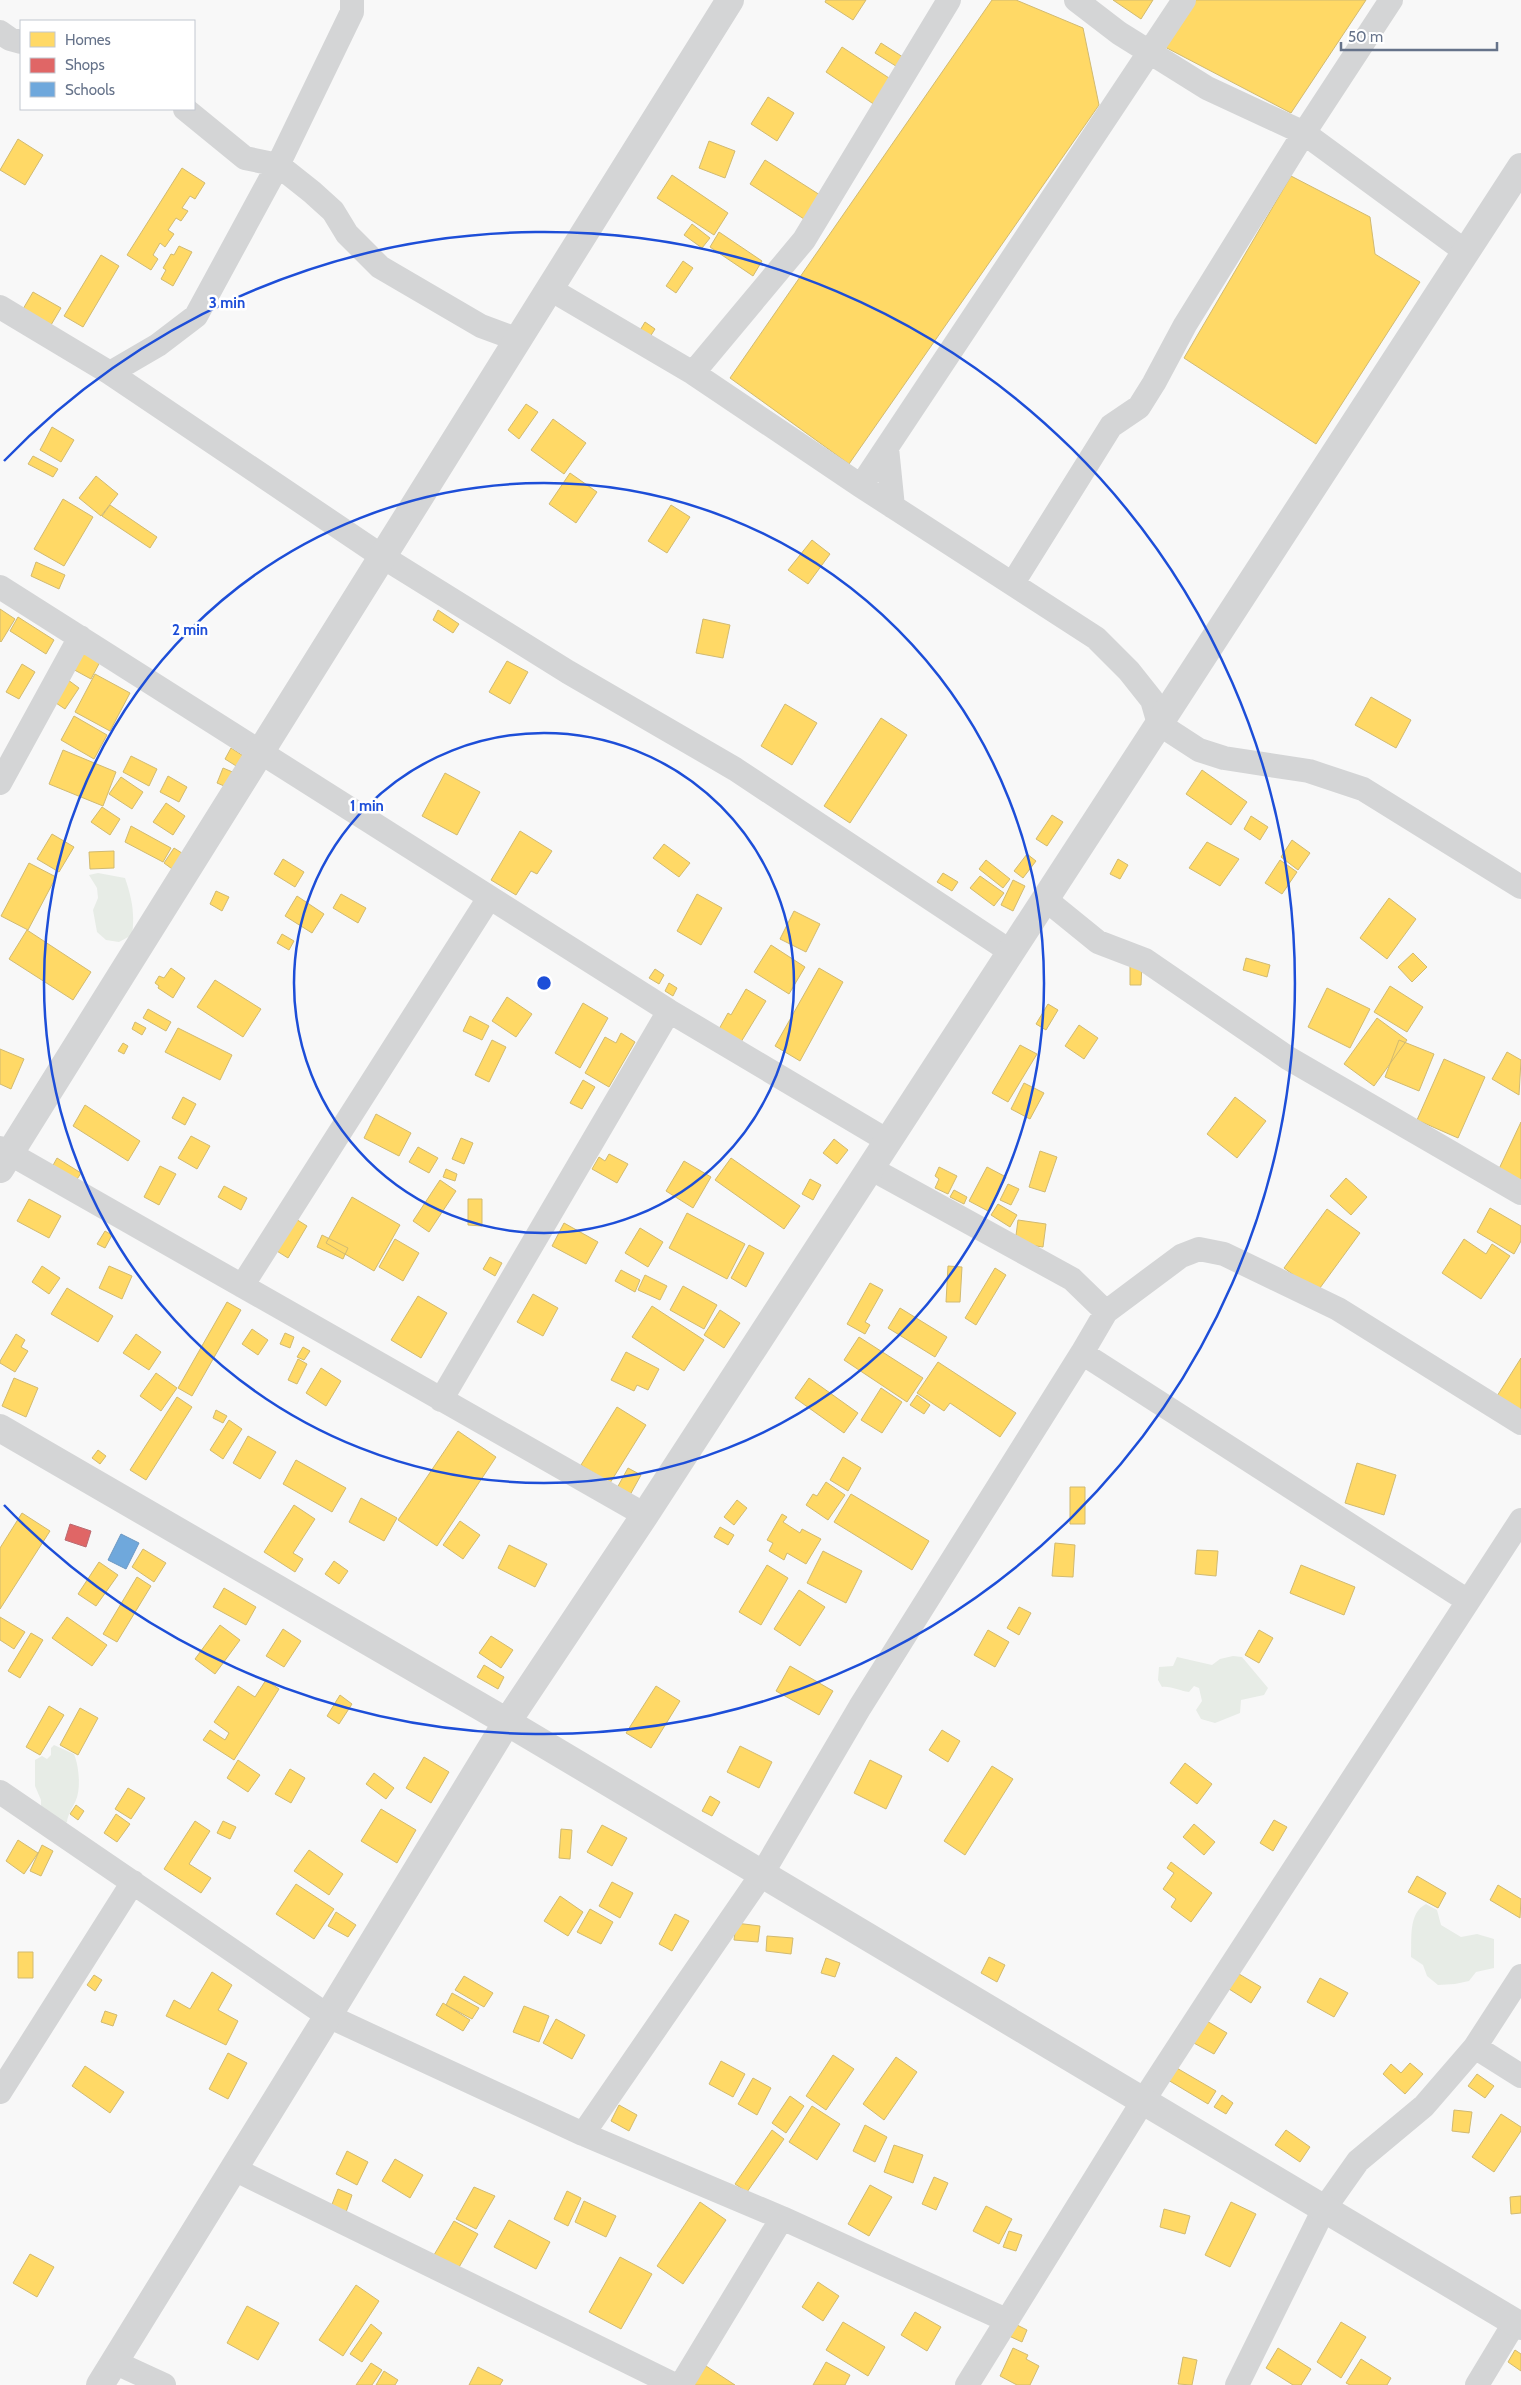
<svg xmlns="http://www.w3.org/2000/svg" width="1521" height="2385" font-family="Cabin,sans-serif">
	<rect width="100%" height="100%" fill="#f8f8f8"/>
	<path fill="#e7ece6" d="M98 873 125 878C132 898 135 914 132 935L119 942 106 940 97 932 93 910 98 898 97 888 89 875Z
		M1233 1656 1242 1657 1268 1688 1264 1695 1241 1700 1240 1713 1215 1723 1201 1719 1196 1710 1202 1701 1199 1688 1194 1686 1189 1692C1179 1691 1172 1686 1162 1687L1158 1680 1159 1667 1173 1666 1177 1657 1212 1665 1220 1659Z
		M54 1745 74 1754C79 1766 81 1788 76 1800 73 1808 68 1813 67 1822L60 1827 41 1810V1800L35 1786V1760L42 1756 47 1759 51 1755V1748Z
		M1426 1904 1437 1910 1441 1925 1461 1937 1477 1934 1494 1939V1968L1476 1972 1469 1981 1455 1984 1438 1985 1427 1976 1423 1965 1411 1957C1412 1939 1408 1913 1426 1904Z"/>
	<path fill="#ffd966" stroke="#d1ba71" d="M826 0H866L853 20 825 2Z
		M992 0H1016L1083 28 1099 105 849 464 730 378Z
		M1113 0H1153L1141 19Z
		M1195 0H1366L1291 113 1163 46Z
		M881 43 906 59 899 68 875 53Z
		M842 47 892 80 875 105 826 72Z
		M768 97 794 113 777 141 751 124Z
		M18 139 43 155 25 185 0 170Z
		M709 141 735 151 725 178 699 168Z
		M765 160 820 195 804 219 750 184Z
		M182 168 205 183 195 199 190 196 182 208 188 211 181 221 176 218 168 230 174 234 165 247 160 243 153 255 158 259 151 270 127 255Z
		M672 175 728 213 714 235 657 198Z
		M1291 176 1370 217 1375 254 1420 282 1316 444 1184 358Z
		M692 224 710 238 702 248 684 235Z
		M719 232 762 261 753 276 710 247Z
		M179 246 192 252 173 286 161 279 166 270 163 268 171 254 174 255Z
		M101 255 119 266 83 327 64 316Z
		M683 261 693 268 676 293 666 286Z
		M33 292 61 308 51 325 23 309Z
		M645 322 655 329 646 343 636 337Z
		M526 404 538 412 519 439 508 430Z
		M553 419 586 443 564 474 531 450Z
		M52 427 74 440 61 462 40 450Z
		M33 456 58 469 53 477 28 464Z
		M570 473 597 492 576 523 549 504Z
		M96 476 118 494 101 516 79 498Z
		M63 499 93 517 64 566 34 549Z
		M110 505 157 537 150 548 102 516Z
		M671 505 690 517 667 553 648 541Z
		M812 540 830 554 808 584 788 570Z
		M36 562 65 575 59 589 31 576Z
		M0 609 15 619 1 642 0 641Z
		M438 610 459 624 453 633 433 620Z
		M18 617 54 640 46 654 10 631Z
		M703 619 730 625 723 658 696 653Z
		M80 648 101 660 91 679 69 667Z
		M507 661 528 672 510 704 489 692Z
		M22 664 35 672 19 699 6 692Z
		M95 674 130 693 110 731 75 712Z
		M64 677 79 688 65 709 50 699Z
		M1371 697 1411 720 1396 748 1355 725Z
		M785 704 817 723 792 765 761 746Z
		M74 716 107 735 94 759 61 740Z
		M881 718 907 735 850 823 824 806Z
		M231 748 248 759 241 769 225 759Z
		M63 750 116 772 103 806 49 784Z
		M131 756 157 769 149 786 123 772Z
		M223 768 235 773 229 788 217 783Z
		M1202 770 1247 802 1231 825 1186 794Z
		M445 773 480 792 457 835 422 816Z
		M168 776 187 787 179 802 160 792Z
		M121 777 143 792 132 809 109 794Z
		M166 803 185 816 173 835 153 822Z
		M102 807 120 819 110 835 91 822Z
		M1052 815 1063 822 1047 846 1036 839Z
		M1251 816 1268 827 1260 840 1244 829Z
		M131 826 171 848 163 862 125 842Z
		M520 831 552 851 537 874 531 871 516 895 491 880Z
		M52 834 74 847 59 872 37 859Z
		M1292 840 1310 853 1298 870 1281 857Z
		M1207 842 1239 859 1220 886 1189 868Z
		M664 844 690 863 679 877 653 858Z
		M174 848 185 855 175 871 164 863Z
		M114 851V868L90 869 89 852Z
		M1027 854 1036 861 1023 878 1014 871Z
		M283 859 304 872 295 887 274 874Z
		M1118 859 1128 865 1120 879 1110 874Z
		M986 860 1010 879 1003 888 979 869Z
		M1280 860 1297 872 1282 894 1265 883Z
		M29 863 56 877 28 930 1 916Z
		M943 873 958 882 952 891 937 882Z
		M980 876 1004 893 994 906 970 888Z
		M1013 880 1025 886 1013 911 1001 905Z
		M216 891 229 897 222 911 210 904Z
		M341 894 366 908 358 923 333 908Z
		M697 894 722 908 701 945 677 931Z
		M297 896 324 914 312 933 285 916Z
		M1389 898 1416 919 1387 959 1360 938Z
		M794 911 820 924 806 952 780 939Z
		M27 930 91 972 73 1000 9 959Z
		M282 934 294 941 289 950 277 943Z
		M771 945 805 967 789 994 754 972Z
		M1413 953 1427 967 1412 982 1398 967Z
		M1246 958 1270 965 1267 977 1243 970Z
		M1130 962 1142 963 1141 985H1130Z
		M171 968 185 978 173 998 158 988 159 986 155 983 159 976 164 978Z
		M819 968 843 982 800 1061 775 1046Z
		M655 969 664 975 659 984 649 978Z
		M215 980 261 1009 243 1037 197 1007Z
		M669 983 677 988 673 996 665 991Z
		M1390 986 1423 1007 1407 1032 1374 1012Z
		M1327 988 1370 1009 1350 1048 1308 1027Z
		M746 989 766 1001 741 1042 719 1029 728 1013 731 1015Z
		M507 997 532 1014 516 1037 492 1021Z
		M583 1003 608 1018 580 1068 555 1053Z
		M1048 1004 1058 1010 1046 1030 1036 1024Z
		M148 1009 171 1022 166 1031 143 1018Z
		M470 1016 489 1026 482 1040 463 1031Z
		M1377 1018 1407 1040 1374 1086 1344 1064Z
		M135 1022 146 1028 142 1035 132 1029Z
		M1079 1025 1098 1038 1084 1059 1065 1046Z
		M178 1028 232 1055 220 1080 165 1052Z
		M621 1033 635 1042 609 1087 585 1073 605 1037 616 1043Z
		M492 1040 506 1047 489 1082 475 1075Z
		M1399 1040 1434 1054 1419 1091 1385 1077Z
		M123 1043 128 1046 124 1054 118 1051Z
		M1020 1045 1037 1054 1008 1102 992 1093Z
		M0 1049 24 1059 11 1089 0 1084Z
		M1507 1052 1521 1060 1519 1095 1492 1079Z
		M1444 1059 1485 1077 1458 1138 1417 1120Z
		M583 1080 595 1087 582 1109 570 1103Z
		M1024 1083 1044 1093 1030 1119 1011 1109Z
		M183 1097 196 1104 185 1125 172 1118Z
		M1235 1097 1266 1121 1237 1158 1207 1134Z
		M85 1105 140 1141 128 1161 73 1126Z
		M376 1114 411 1133 399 1156 364 1138Z
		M1521 1122V1182L1498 1171Z
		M191 1136 210 1146 197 1169 178 1158Z
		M461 1138 473 1143 464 1164 452 1159Z
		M834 1139 848 1150 837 1164 823 1153Z
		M418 1147 438 1158 429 1173 409 1162Z
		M1040 1151 1057 1157 1045 1192 1029 1187Z
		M609 1154 628 1164 617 1183 592 1169 599 1157 605 1161Z
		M57 1158 81 1173 74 1184 51 1169Z
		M731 1158 800 1206 784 1229 715 1180Z
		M684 1161 711 1177 693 1208 666 1191Z
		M160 1166 176 1174 159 1205 144 1197Z
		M939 1167 957 1176 948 1194 935 1188 939 1179 935 1176Z
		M987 1167 1006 1177 988 1211 969 1201Z
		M446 1169 457 1174 455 1181 443 1177Z
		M1346 1178 1367 1197 1351 1215 1330 1196Z
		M810 1179 821 1185 813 1200 802 1194Z
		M440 1180 456 1191 429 1232 413 1221Z
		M1008 1184 1019 1189 1011 1205 1000 1200Z
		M224 1186 247 1198 241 1210 218 1197Z
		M954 1190 967 1197 964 1204 950 1197Z
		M352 1197 400 1225 374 1271 326 1243Z
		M29 1199 61 1216 49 1238 17 1221Z
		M468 1199H482V1226L468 1225Z
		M998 1204 1017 1215 1010 1227 991 1215Z
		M1490 1208 1521 1226V1241L1514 1254 1477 1232Z
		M1327 1209 1360 1233 1317 1292 1284 1268Z
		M687 1213 745 1244 727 1279 669 1248Z
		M291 1216 307 1226 288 1258 272 1248Z
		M1018 1220 1046 1224 1043 1247 1015 1243Z
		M564 1223 598 1242 586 1264 552 1246Z
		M640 1228 663 1242 648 1267 625 1253Z
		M105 1231 112 1235 105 1248 97 1244Z
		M322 1235 348 1248 343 1259 317 1247Z
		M395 1239 419 1253 403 1281 379 1267Z
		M1464 1239 1486 1254 1492 1244 1510 1256 1481 1299 1442 1273Z
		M749 1245 764 1253 746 1287 731 1278Z
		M490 1257 502 1263 495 1276 483 1269Z
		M42 1266 60 1278 49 1294 32 1282Z
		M109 1266 132 1276 122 1299 99 1288Z
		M948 1266 962 1267 960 1302H946Z
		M995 1268 1006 1275 976 1325 965 1318Z
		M621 1270 640 1280 635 1292 615 1281Z
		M645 1275 667 1286 660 1300 638 1290Z
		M870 1283 883 1290 865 1322 870 1325 865 1334 847 1324Z
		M683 1286 717 1305 704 1329 670 1310Z
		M67 1288 113 1316 98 1342 51 1314Z
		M533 1294 558 1308 543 1336 517 1322Z
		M418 1296 447 1313 421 1358 391 1340Z
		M227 1302 241 1310 192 1396 178 1388Z
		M652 1306 704 1340 684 1371 632 1337Z
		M900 1308 947 1337 935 1357 888 1328Z
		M720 1310 740 1323 724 1348 704 1335Z
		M252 1329 268 1340 258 1355 242 1344Z
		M285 1333 294 1337 290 1348 280 1344Z
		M16 1334 25 1340 21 1347 28 1351 15 1372 0 1363V1361Z
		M136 1334 161 1352 149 1370 123 1353Z
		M859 1337 923 1378 907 1402 844 1360Z
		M303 1347 310 1351 304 1360 297 1357Z
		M626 1352 659 1369 648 1390 637 1385 634 1391 611 1380Z
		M1521 1358V1409L1492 1404Z
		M298 1359 307 1364 297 1384 288 1380Z
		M938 1362 1016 1413 1000 1437 950 1403 944 1411 917 1393Z
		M321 1368 341 1381 326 1406 306 1393Z
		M156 1373 177 1388 161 1411 140 1396Z
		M14 1378 38 1388 26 1417 2 1406Z
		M809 1378 858 1413 844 1433 795 1398Z
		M881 1388 902 1402 882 1433 861 1420Z
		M917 1395 930 1405 924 1414 910 1405Z
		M177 1397 192 1407 146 1480 130 1470Z
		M617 1407 646 1425 610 1483 581 1465Z
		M216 1410 227 1416 223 1423 213 1418Z
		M229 1420 242 1429 223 1459 210 1450Z
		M458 1431 496 1457 437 1546 398 1520Z
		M248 1436 276 1452 260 1479 233 1463Z
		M98 1450 106 1456 100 1464 92 1458Z
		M843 1457 861 1468 848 1491 830 1480Z
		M296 1460 346 1488 332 1512 283 1484Z
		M1357 1463 1396 1475 1384 1515 1345 1503Z
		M628 1468 641 1475 630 1495 617 1488Z
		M826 1482 845 1495 828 1520 806 1505 813 1494 817 1496Z
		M1070 1487H1085V1524H1070Z
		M851 1494 929 1541 912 1570 834 1522Z
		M361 1498 397 1518 384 1541 349 1522Z
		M737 1500 747 1508 734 1525 724 1517Z
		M294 1505 315 1519 293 1553 303 1559 295 1572 264 1552Z
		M22 1513 50 1531 0 1609V1548Z
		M782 1514 787 1517 783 1522 800 1533 802 1529 821 1539 806 1564 787 1553 784 1560 769 1551 773 1543 767 1540Z
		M460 1521 480 1535 463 1559 443 1545Z
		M720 1527 734 1535 728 1545 714 1537Z
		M1055 1543 1075 1545 1073 1577 1052 1576Z
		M509 1545 547 1564 535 1587 498 1568Z
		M143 1549 166 1563 154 1582 132 1567Z
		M1197 1550 1218 1551 1216 1576 1195 1574Z
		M823 1551 862 1571 846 1603 807 1583Z
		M334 1561 348 1571 339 1584 325 1574Z
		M99 1562 118 1575 96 1606 78 1594Z
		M767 1565 788 1578 761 1625 739 1612Z
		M1301 1565 1355 1587 1344 1615 1290 1593Z
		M137 1577 151 1586 117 1642 103 1634Z
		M224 1588 256 1607 246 1625 213 1607Z
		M799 1590 825 1607 800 1646 774 1629Z
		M1019 1607 1031 1613 1019 1635 1007 1628Z
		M0 1617 25 1632 14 1649 0 1640Z
		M67 1617 107 1645 92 1666 52 1638Z
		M220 1625 240 1640 215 1674 195 1659Z
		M283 1629 301 1641 284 1667 266 1656Z
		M988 1630 1009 1642 995 1667 974 1655Z
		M1259 1630 1273 1638 1259 1663 1245 1655Z
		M31 1633 43 1640 20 1678 8 1671Z
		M491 1636 513 1650 501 1668 479 1653Z
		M484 1665 504 1677 498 1689 477 1677Z
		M790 1666 833 1691 819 1715 776 1691Z
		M266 1680 279 1689 234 1760 203 1740 210 1730 225 1740 229 1733 214 1722 238 1686 255 1697Z
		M656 1686 680 1701 651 1748 626 1733Z
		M340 1695 352 1704 339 1724 327 1716Z
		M49 1706 64 1715 40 1755 26 1747Z
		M80 1708 98 1718 78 1755 60 1745Z
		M942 1730 960 1741 948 1762 929 1750Z
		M740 1746 772 1762 759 1788 727 1772Z
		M424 1757 449 1772 431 1803 406 1788Z
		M238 1760 260 1775 248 1792 227 1778Z
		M870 1760 902 1776 886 1809 854 1793Z
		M1185 1763 1212 1784 1197 1804 1170 1783Z
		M992 1766 1013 1779 965 1855 944 1841Z
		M290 1769 305 1778 291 1803 275 1794Z
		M374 1773 394 1788 386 1799 366 1784Z
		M128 1788 145 1798 131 1819 115 1809Z
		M710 1796 720 1802 712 1816 702 1811Z
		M76 1805 84 1811 78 1820 70 1814Z
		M381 1809 416 1830 397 1863 361 1841Z
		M116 1814 130 1824 117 1842 104 1833Z
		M1274 1820 1287 1827 1273 1851 1260 1843Z
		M195 1821 210 1831 189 1864 211 1878 201 1893 164 1869Z
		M223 1821 236 1827 230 1839 217 1833Z
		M1194 1824 1215 1842 1204 1855 1183 1837Z
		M602 1825 627 1838 612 1866 587 1852Z
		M561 1829 572 1830 570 1859 559 1858Z
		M18 1840 38 1853 24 1874 6 1861Z
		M42 1845 53 1851 41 1876 30 1871Z
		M309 1850 343 1874 329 1895 294 1871Z
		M1171 1862 1212 1893 1191 1922 1171 1907 1176 1899 1163 1889 1174 1873 1167 1868Z
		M1417 1876 1446 1893 1438 1908 1408 1892Z
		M612 1882 633 1893 620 1918 599 1906Z
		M296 1884 334 1909 314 1939 276 1914Z
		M1498 1885 1521 1899 1520 1918 1490 1900Z
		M560 1896 583 1912 568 1936 544 1921Z
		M590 1909 613 1922 601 1944 577 1932Z
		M336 1912 356 1925 348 1937 328 1926Z
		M675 1914 689 1921 672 1951 659 1944Z
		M736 1923 760 1926 758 1942 734 1940Z
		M767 1936 793 1938 791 1954 766 1951Z
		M18 1952H33V1978H18Z
		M989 1957 1005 1965 997 1982 981 1973Z
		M826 1958 840 1963 835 1977 821 1973Z
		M212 1972 232 1985 218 2010 238 2021 226 2045 166 2016 174 2000 190 2009Z
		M1239 1974 1261 1987 1251 2003 1229 1989Z
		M94 1975 102 1980 95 1991 87 1985Z
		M464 1976 493 1993 484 2007 455 1990Z
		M1320 1978 1348 1993 1334 2017 1307 2002Z
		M452 1993 479 2008 472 2019 446 2005Z
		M443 2003 470 2020 463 2031 436 2015Z
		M524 2006 549 2016 539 2042 513 2032Z
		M105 2011 117 2015 113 2026 101 2022Z
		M556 2019 585 2035 572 2059 543 2043Z
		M1205 2020 1227 2033 1214 2054 1192 2042Z
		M228 2053 247 2063 228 2099 209 2089Z
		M833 2055 854 2069 826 2110 806 2096Z
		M896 2057 917 2072 884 2120 863 2104Z
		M721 2061 745 2074 733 2097 709 2084Z
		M1410 2063 1423 2074 1405 2094 1383 2074 1391 2064 1401 2073Z
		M85 2066 124 2092 110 2113 72 2086Z
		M1175 2067 1216 2091 1208 2104 1168 2080Z
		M1477 2074 1494 2086 1485 2098 1468 2086Z
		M753 2078 771 2088 757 2115 738 2104Z
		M1222 2095 1233 2103 1226 2114 1214 2107Z
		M790 2096 804 2106 786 2133 772 2123Z
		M619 2105 637 2115 629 2131 611 2121Z
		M812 2106 840 2124 817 2160 789 2142Z
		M1454 2110 1472 2112 1469 2133 1452 2131Z
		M1501 2114 1521 2127V2131L1494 2172 1472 2157Z
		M865 2125 887 2137 875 2162 853 2151Z
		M772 2130 784 2139 747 2192 735 2184Z
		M1286 2130 1310 2147 1300 2162 1275 2145Z
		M894 2145 923 2155 913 2183 884 2172Z
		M347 2151 368 2162 357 2185 336 2174Z
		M395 2159 423 2175 410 2198 382 2181Z
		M934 2177 948 2183 936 2210 922 2204Z
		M870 2185 892 2197 869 2236 848 2224Z
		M474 2187 495 2196 476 2229 456 2219Z
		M338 2189 352 2195 344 2218 329 2212Z
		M567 2191 581 2198 568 2226 554 2219Z
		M1521 2196V2213L1511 2214 1510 2197Z
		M584 2201 616 2216 606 2237 575 2222Z
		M700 2202 726 2220 683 2284 657 2266Z
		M1231 2202 1256 2214 1230 2267 1205 2255Z
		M986 2206 1012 2219 999 2244 973 2231Z
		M1164 2209 1190 2216 1185 2234 1160 2227Z
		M509 2220 550 2242 536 2269 494 2247Z
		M454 2221 478 2234 458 2269 434 2255Z
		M1009 2231 1022 2235 1016 2251 1003 2247Z
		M30 2254 54 2267 37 2297 13 2283Z
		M620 2257 652 2274 621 2329 589 2312Z
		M818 2282 839 2296 823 2321 802 2307Z
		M356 2285 379 2301 343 2356 319 2340Z
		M247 2306 279 2323 258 2360 227 2343Z
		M915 2312 941 2327 927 2351 901 2335Z
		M843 2322 885 2347 868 2376 826 2350Z
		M1341 2322 1366 2337 1341 2378 1317 2362Z
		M371 2324 382 2333 362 2362 350 2354Z
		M1015 2324 1027 2330 1022 2342 1009 2336Z
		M1013 2348 1028 2355 1026 2359 1039 2366 1030 2385H1017L1000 2376Z
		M1278 2348 1311 2369 1301 2385H1293L1266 2368Z
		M1515 2350 1521 2354V2371L1508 2362Z
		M1183 2357 1197 2360 1192 2385 1178 2384Z
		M1361 2359 1391 2378 1387 2385H1350L1346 2383Z
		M826 2362 850 2375 845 2385H813Z
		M371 2363 382 2370 372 2385H356Z
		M706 2366 735 2385H693Z
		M478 2367 503 2380 500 2385H469Z
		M384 2371 398 2380 395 2385H376Z"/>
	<path fill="#e06666" stroke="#bb6a71" d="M70 1524 91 1531 86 1547 65 1540Z"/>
	<path fill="#6fa8dc" stroke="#6c98c3" d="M121 1534 139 1543 126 1569 108 1560Z"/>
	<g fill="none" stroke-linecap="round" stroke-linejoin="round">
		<path stroke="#d4d5d6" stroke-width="24" d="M1076 0 1119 33 1207 88 1304 133 1466 252
			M0 32 10 39 21 42
			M185 109 245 158 278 165 312 192 333 211 347 234 380 267 481 326 519 340
			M550 289 693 373 861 486 1096 638 1129 671 1152 700 1159 724 1199 750 1224 758 1309 771 1363 789 1521 887
			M0 307 110 373 383 557 568 672 735 769 1011 952
			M110 373 158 345 196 316 278 165 352 12V0
			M693 373 804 240 949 0
			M887 448 893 507
			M861 486 1184 0
			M1013 583 1111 426 1139 407 1154 383 1185 325 1304 133 1391 0
			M0 587 669 1011 888 1141
			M0 783 80 637
			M1045 899 1098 942 1145 960 1288 1058 1521 1193
			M0 1148 645 1515
			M870 1168 1072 1279 1106 1312
			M242 1286 489 898
			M1082 1353 1468 1601
			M441 1400 669 1011
			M0 1792 328 2016 583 2134 782 2218 1006 2320
			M1475 2047 1521 2076
			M0 2092 133 1882
			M583 2134 762 1874 860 1707 1082 1353 1106 1312 1181 1256 1199 1249 1224 1254 1338 1309 1521 1423
			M234 2169 675 2385
			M114 2362 164 2385
			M681 2385 782 2218
			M967 2385 1143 2101 1521 1520
			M1237 2385 1324 2209 1358 2161 1424 2106 1475 2047 1521 1976
			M1477 2385 1515 2322"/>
		<path stroke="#d4d5d6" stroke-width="28" d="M0 1169 730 0
			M0 1428 507 1722 1521 2326
			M100 2385 328 2016 507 1722 645 1515 1521 167"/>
	</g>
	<g fill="none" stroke="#1d4ed8" stroke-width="2.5">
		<circle cx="544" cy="983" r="250"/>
		<circle cx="544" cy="983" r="500"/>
		<path d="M4 461A751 751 0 1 1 4 1505"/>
	</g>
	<circle cx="544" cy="983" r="8" fill="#1d4ed8" stroke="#fff" stroke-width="2.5"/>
	<g font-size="15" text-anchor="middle" font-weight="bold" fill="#1d4ed8" stroke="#fff" stroke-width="5" stroke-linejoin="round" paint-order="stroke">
		<text x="227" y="308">3 min</text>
		<text x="190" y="635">2 min</text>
		<text x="367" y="811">1 min</text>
	</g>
	<rect x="20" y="20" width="175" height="90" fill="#ffffff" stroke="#c2c7d0"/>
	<rect x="30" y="32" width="25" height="15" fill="#ffd966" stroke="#c2c7d0"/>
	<text x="65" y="45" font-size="15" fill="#66738a">Homes</text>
	<rect x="30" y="58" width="25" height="15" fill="#e06666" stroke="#c2c7d0"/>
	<text x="65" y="70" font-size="15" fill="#66738a">Shops</text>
	<rect x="30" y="82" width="25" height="15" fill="#6fa8dc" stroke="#c2c7d0"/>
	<text x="65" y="95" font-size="15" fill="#66738a">Schools</text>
	<path d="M1341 42v8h156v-8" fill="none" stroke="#66738a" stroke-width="2.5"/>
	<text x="1348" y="42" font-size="15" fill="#66738a" stroke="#ffffff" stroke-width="4" paint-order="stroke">50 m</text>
</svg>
